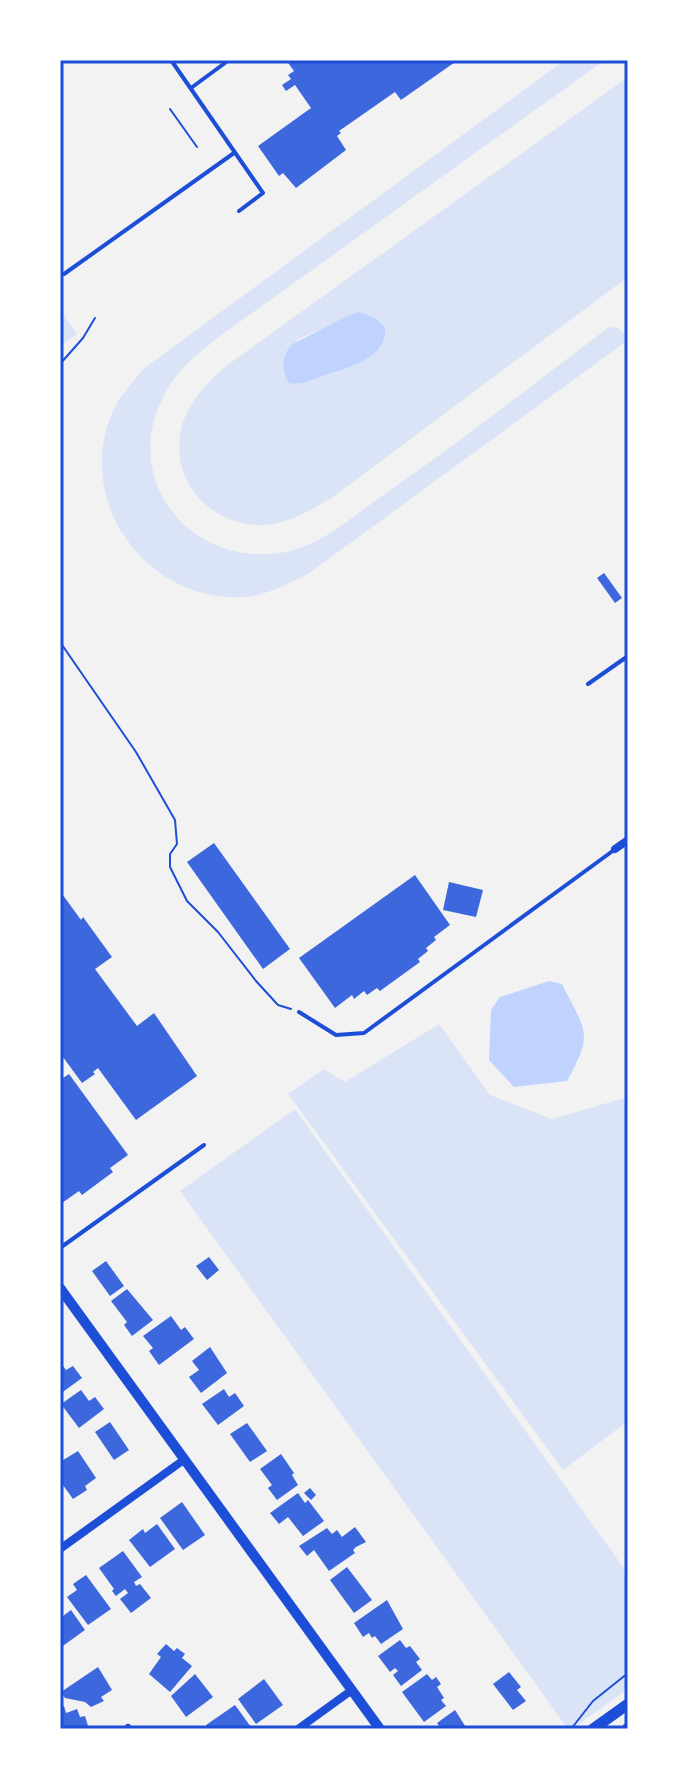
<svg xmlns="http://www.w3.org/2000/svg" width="688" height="1789" font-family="Montserrat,sans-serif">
	<rect width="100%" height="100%" fill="#f2f2f2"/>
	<path fill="#dbe4f7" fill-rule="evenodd" d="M565 60H605L227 331C205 348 181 365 167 390 115 479 193 573 290 551 323 543 351 518 379 498 457 444 532 385 609 327L618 328 625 334 624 343 308 574C288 584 268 595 245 597 144 604 68 494 117 403 124 391 135 380 143 369Z
		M628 77V277L333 497C313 509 290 523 265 525 214 528 169 483 181 430 187 403 206 384 226 366ZM359 312 356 365 294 385 297 340Z
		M60 309 77 334 60 346Z
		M439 1024 490 1095 552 1119 628 1097V1421L563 1470 288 1094 324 1069 345 1082Z
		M295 1109 628 1574V1689L572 1729H568L180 1191Z"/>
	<path fill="#bfd3fe" d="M359 312 375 318 385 327C388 358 348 368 325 375 314 379 301 386 289 383 281 371 282 356 291 345L349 315Z
		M549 981 562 984C586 1032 594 1032 567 1081L514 1087 489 1060 491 1010 500 997Z"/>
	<path fill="#3d67dc" d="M286 60H458L401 100 395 92 339 131 341 133 337 136 346 150 296 188 283 173 279 176 258 146 311 108 295 85 286 91 282 85 291 79 288 75 294 71Z
		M604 573 622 598 615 603 597 578Z
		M214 843 290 949 263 969 187 862Z
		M415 875 450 925 434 937 436 940 426 948 428 951 418 959 420 962 380 991 377 988 367 995 364 991 354 999 352 995 335 1008 299 958Z
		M449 882 483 890 476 917 443 910Z
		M60 891 81 920 83 917 112 957 95 969 137 1026 154 1013 197 1076 136 1120 98 1068 93 1072 95 1074 82 1083 60 1053Z
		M60 1073 63 1078 69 1074 128 1155 110 1168 113 1172 82 1195 79 1191 62 1203Z
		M209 1257 219 1270 207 1280 196 1266Z
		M106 1261 124 1286 110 1296 92 1271Z
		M127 1289 153 1320 132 1336 124 1325 127 1322 111 1301Z
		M171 1316 181 1330 185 1327 194 1339 159 1365 149 1351 153 1348 143 1336Z
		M210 1347 227 1373 201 1393 189 1377 199 1370 192 1361Z
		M60 1362 66 1370 73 1366 82 1378 60 1394Z
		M224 1389 229 1397 235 1393 244 1406 218 1425 202 1404Z
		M81 1390 89 1401 95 1397 104 1409 79 1428 61 1404Z
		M110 1422 129 1450 114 1460 95 1432Z
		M247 1423 267 1451 250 1462 230 1434Z
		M78 1451 96 1478 85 1486 87 1490 73 1499 60 1481V1462Z
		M281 1454 294 1473 292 1475 298 1485 277 1500 268 1488 272 1485 260 1469Z
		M310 1488 316 1495 311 1500 304 1493Z
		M298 1493 305 1503 308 1500 324 1521 303 1536 288 1517 279 1524 270 1513Z
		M182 1502 205 1535 183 1550 160 1518Z
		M157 1524 175 1549 150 1567 129 1540 143 1529 145 1533Z
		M355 1527 366 1542 356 1547 353 1550 355 1553 329 1571 314 1550 307 1556 299 1546 327 1528 332 1534 337 1530 342 1537Z
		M123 1551 142 1577 134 1582 136 1586 140 1584 151 1598 131 1613 120 1599 128 1593 125 1589 116 1596 112 1591 114 1589 99 1568Z
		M347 1567 372 1600 354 1613 330 1580Z
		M86 1575 111 1609 88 1625 67 1597 77 1590 73 1584Z
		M387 1600 403 1629 381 1644 375 1636 372 1638 369 1633 363 1637 354 1623Z
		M71 1610 85 1630 60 1648V1612L63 1616Z
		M400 1640 406 1648 410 1646 420 1659 416 1662 422 1670 401 1686 393 1675 398 1671 395 1668 390 1672 378 1656Z
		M166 1644 174 1651 177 1648 185 1654 182 1658 192 1666 170 1692 149 1674 161 1657 157 1654Z
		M98 1667 112 1690 101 1697 104 1701 91 1707 85 1702 65 1698 61 1692Z
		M509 1672 521 1687 517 1690 526 1701 513 1710 493 1684Z
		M195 1674 213 1697 186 1717 171 1696Z
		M427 1674 432 1680 436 1677 441 1684 437 1687 444 1698 441 1700 446 1706 424 1722 402 1692Z
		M264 1679 283 1705 256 1724 238 1699Z
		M235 1705 251 1727 208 1729 206 1725Z
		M64 1706 66 1713 77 1709 80 1717 85 1716 89 1729H60V1707Z
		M455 1710 467 1729H441L437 1723Z"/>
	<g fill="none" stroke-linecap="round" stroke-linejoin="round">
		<path stroke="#1d4ed8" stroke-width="2" d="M170 109 197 147
			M60 364 83 338 95 318
			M60 642 136 752 175 820 177 844 170 854V867L187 901 218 932 256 981 278 1005 291 1009
			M571 1729 593 1701 628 1673"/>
		<path stroke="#1d4ed8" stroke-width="4" d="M171 60 263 193 239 211
			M191 88 229 60
			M64 274 234 153
			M588 684 628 656
			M299 1012 336 1035 364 1033 614 850
			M60 1248 204 1145"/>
		<path stroke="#1d4ed8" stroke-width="8" d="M615 849 628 840
			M60 1549 185 1459
			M128 1728 129 1729
			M298 1729 352 1690"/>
		<path stroke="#1d4ed8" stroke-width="10" d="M60 1288 380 1729"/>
		<path stroke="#1d4ed8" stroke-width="11" d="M593 1729 628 1704
			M627 1729 628 1728"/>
	</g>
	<rect width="688" height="1789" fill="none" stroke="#ffffff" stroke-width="124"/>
	<rect x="62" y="62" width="564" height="1665" fill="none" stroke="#1d4ed8" stroke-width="3"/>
</svg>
